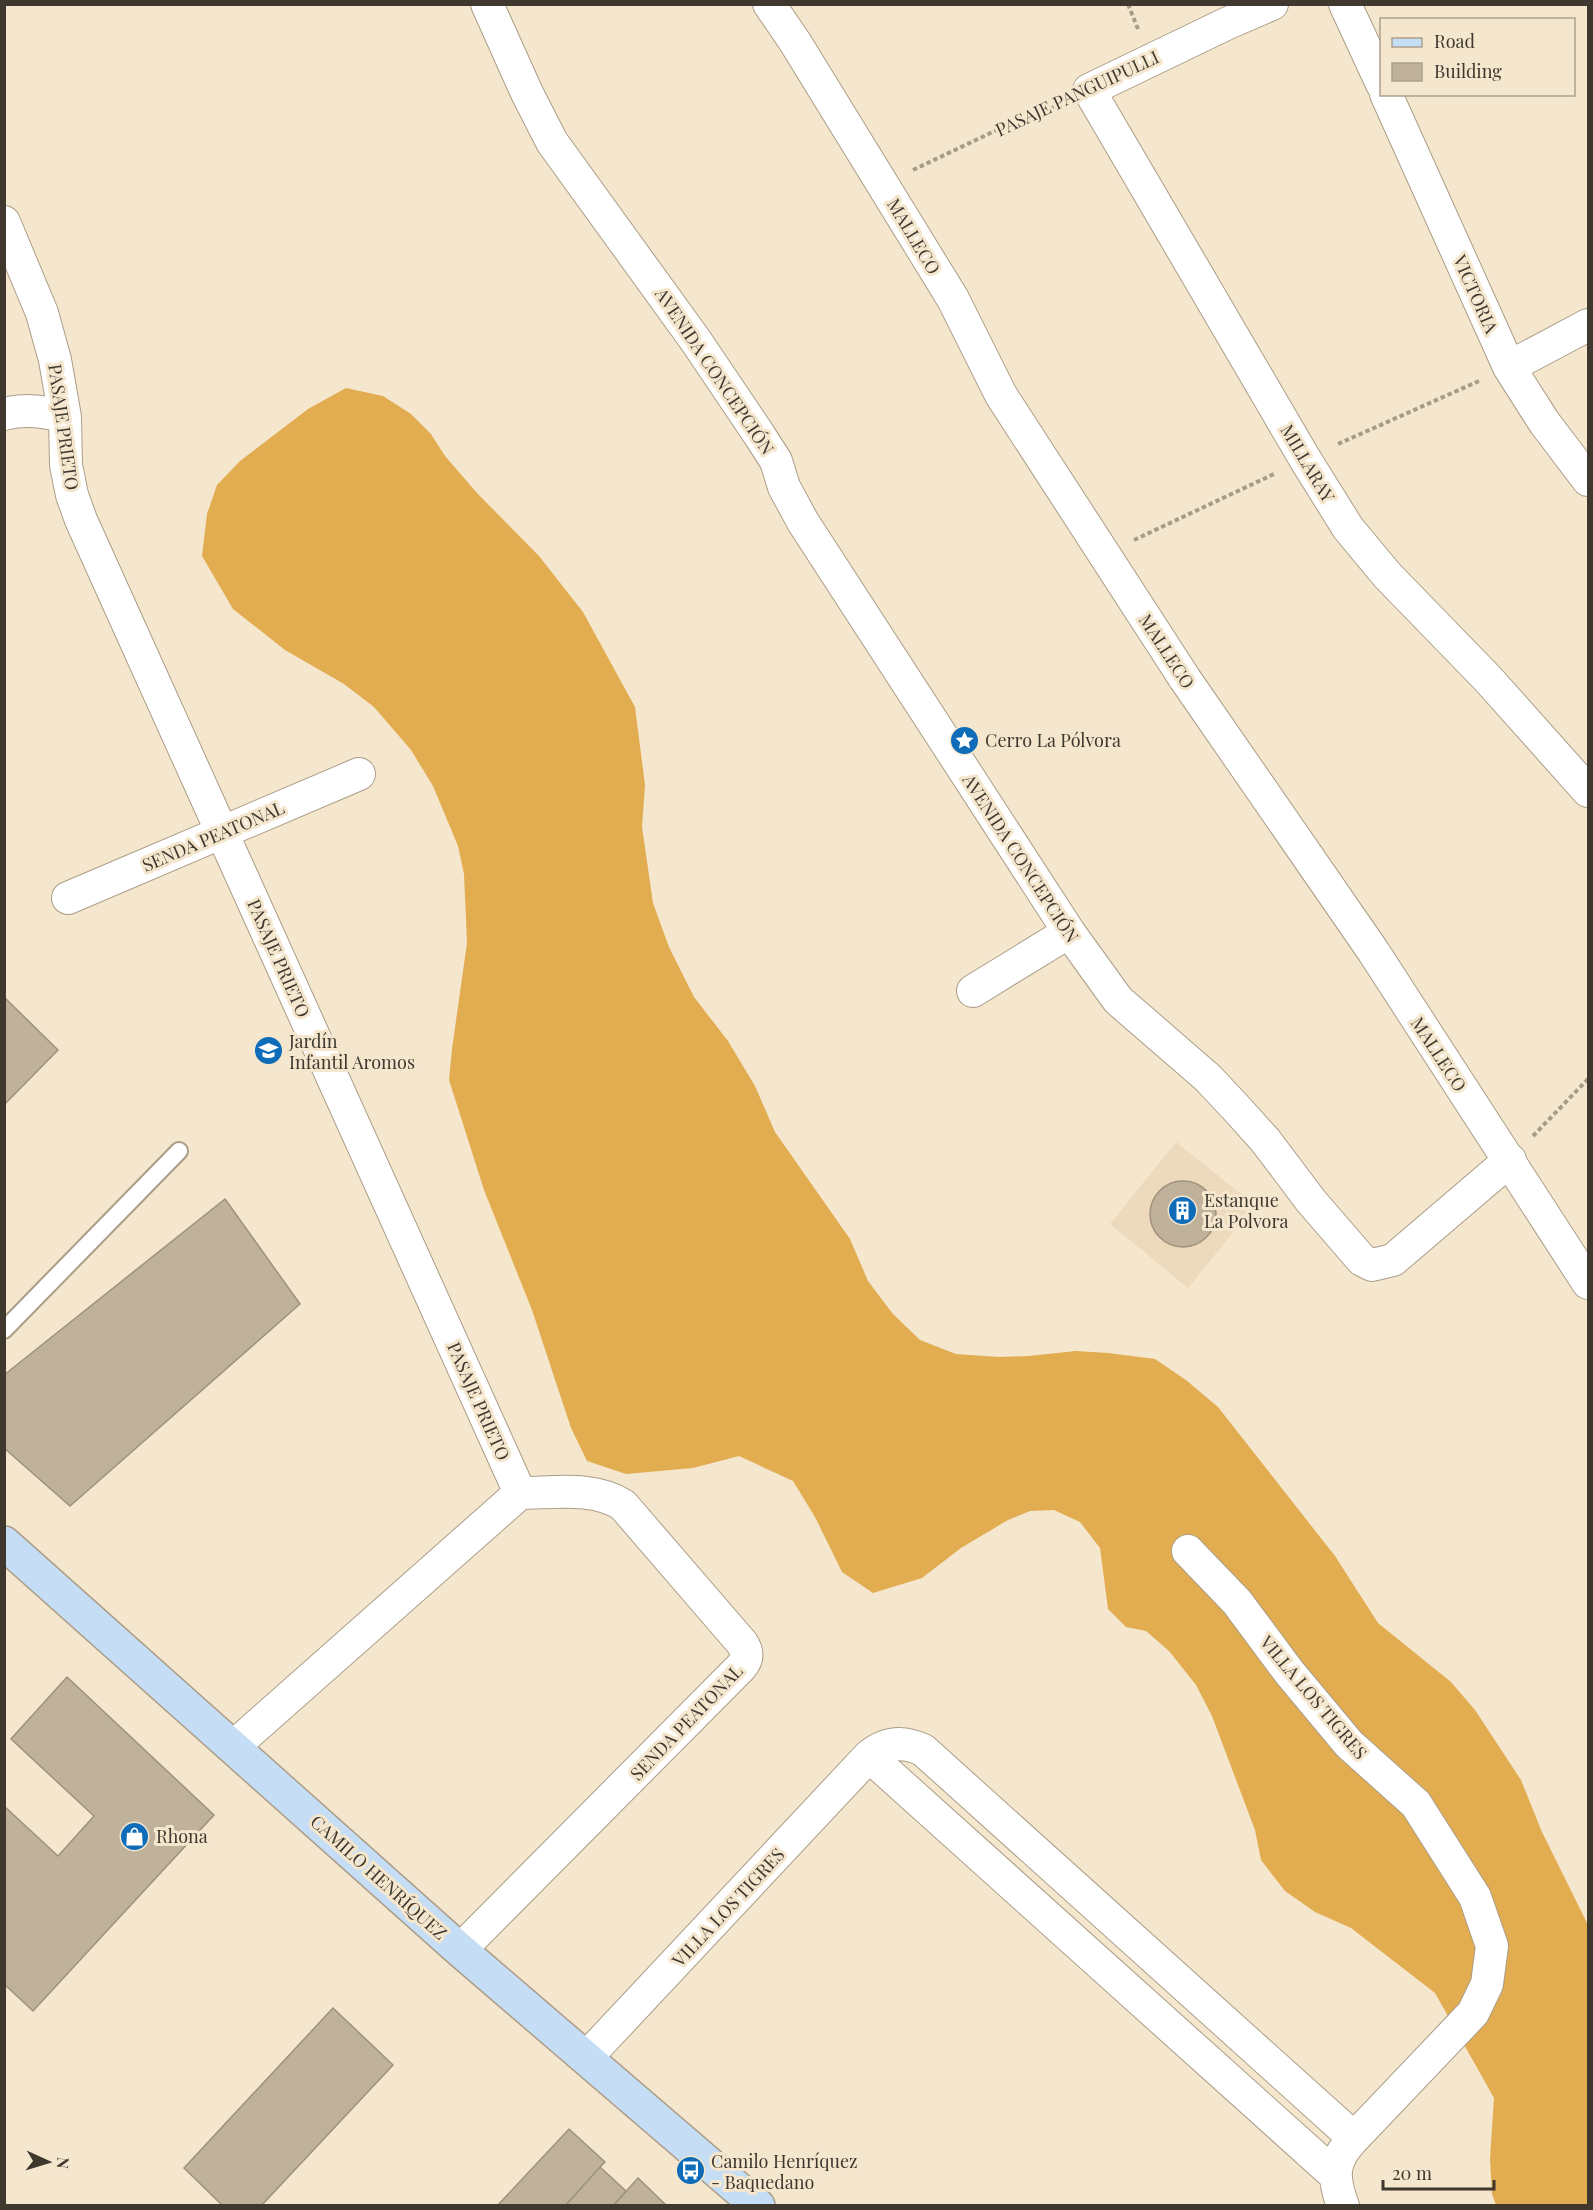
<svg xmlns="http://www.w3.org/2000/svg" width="1593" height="2210" font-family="'Playfair Display',serif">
	<rect width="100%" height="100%" fill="#f5e6ce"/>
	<path fill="#eddabc" d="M1176 1142 1255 1205 1188 1288 1110 1224Z"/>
	<path fill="#e2ad51" d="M346 388 383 396 411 414 431 434 445 456 477 493 539 556 583 612 635 707 645 785 642 827 653 903 669 947 694 997 728 1041 755 1086 775 1132 850 1239 868 1281 893 1314 920 1340 956 1354 999 1357 1028 1356 1076 1351 1108 1353 1155 1359 1186 1380 1218 1407 1335 1556 1378 1623 1451 1682 1475 1710 1521 1780 1542 1832 1588 1925V2205H1496L1492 2194 1490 2159 1494 2098 1435 1993 1351 1928 1315 1912 1285 1891 1261 1860 1255 1830 1212 1716 1196 1685 1169 1651 1146 1631 1126 1627 1108 1609 1100 1548 1080 1522 1054 1510 1030 1511 1008 1520 961 1548 922 1578 873 1593 842 1572 815 1517 793 1481 739 1456 693 1468 626 1474 587 1461 571 1428 532 1310 484 1190 449 1080 452 1049 467 943 464 874 458 846 433 786 411 750 374 707 344 684 285 650 233 609 202 556 207 514 217 485 240 461 308 409Z"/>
	<path fill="#bfb19a" stroke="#9f917c" stroke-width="1.5" d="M4 997 58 1050 4 1105Z
		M1150 1214a33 33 0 1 1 66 0a33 33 0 1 1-66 0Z
		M225 1199 300 1304 70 1506 4 1448V1375Z
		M67 1677 214 1815 33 2011 4 1984V1806L58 1856 94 1816 11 1739Z
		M333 2008 393 2065 261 2206H223L184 2168Z
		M569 2129 605 2162 600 2167 565 2206H497Z
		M600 2167 626 2191 613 2206H565Z
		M638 2178 667 2206H613Z"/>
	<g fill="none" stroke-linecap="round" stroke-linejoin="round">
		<defs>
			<path id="service" d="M4 1330 179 1151"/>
			<path id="minor" d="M487 4 527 93 552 142 696 341 760 436 776 461 784 487 803 522 1069 932 1118 1000 1208 1078 1237 1109 1265 1140 1311 1201 1362 1260 1372 1265 1393 1260 1510 1160
				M769 4 795 42 953 299 1001 395 1185 679 1373 951 1588 1283
				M1272 4 1228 23 1089 90 1305 459 1348 528 1387 575 1488 679 1588 791
				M1345 4 1382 84
				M1386 94 1509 367 1544 422 1588 480
				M4 222 42 313 55 360 65 417 66 465 72 495 81 520 520 1493
				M1509 367 1588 325
				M4 414C25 408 45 411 65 417
				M68 898 359 774
				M973 991 1069 932
				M1188 1551 1237 1602 1289 1672 1349 1744 1416 1804 1475 1897 1492 1946 1487 1984 1473 2013 1354 2138
				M233 1747 520 1493
				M869 1756 1335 2175
				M460 1950 741 1667C748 1659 748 1652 742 1643L623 1505C593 1486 555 1493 520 1493
				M586 2058 869 1756C886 1742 904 1741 923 1750L1354 2138C1332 2161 1332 2176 1343 2206"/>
			<path id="secondary" d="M4 1543 460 1950 758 2206"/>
		</defs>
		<use href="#service" stroke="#ab9d87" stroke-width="20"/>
		<use href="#minor" stroke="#ab9d87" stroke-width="34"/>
		<use href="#secondary" stroke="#ab9d87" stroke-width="36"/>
		<path stroke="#a79c8a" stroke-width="4" stroke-dasharray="4.5 3" stroke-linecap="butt" d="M1128 4 1138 29
			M913 170 999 129 1035 116 1060 104
			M1338 444 1479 381
			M1134 540 1274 474
			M1533 1136 1588 1079"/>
		<use href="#service" stroke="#fff" stroke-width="16"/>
		<use href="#minor" stroke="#fff" stroke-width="32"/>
		<use href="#secondary" stroke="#c6def5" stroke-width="33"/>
	</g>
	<defs>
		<symbol id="sight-disc" viewBox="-11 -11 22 22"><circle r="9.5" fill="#0e6cb9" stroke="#f5e6ce"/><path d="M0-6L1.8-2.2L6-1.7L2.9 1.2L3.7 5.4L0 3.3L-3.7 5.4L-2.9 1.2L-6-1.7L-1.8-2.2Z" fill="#fff"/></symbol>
		<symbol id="school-disc" viewBox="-11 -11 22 22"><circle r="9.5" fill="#0e6cb9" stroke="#f5e6ce"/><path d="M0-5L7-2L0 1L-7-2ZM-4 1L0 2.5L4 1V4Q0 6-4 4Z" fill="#fff"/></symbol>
		<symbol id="building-disc" viewBox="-11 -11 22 22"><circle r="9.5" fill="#0e6cb9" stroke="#f5e6ce"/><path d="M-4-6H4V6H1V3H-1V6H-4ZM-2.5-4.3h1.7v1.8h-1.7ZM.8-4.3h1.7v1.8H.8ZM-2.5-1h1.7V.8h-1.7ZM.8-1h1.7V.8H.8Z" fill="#fff"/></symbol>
		<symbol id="shop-disc" viewBox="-11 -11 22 22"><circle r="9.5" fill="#0e6cb9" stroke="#f5e6ce"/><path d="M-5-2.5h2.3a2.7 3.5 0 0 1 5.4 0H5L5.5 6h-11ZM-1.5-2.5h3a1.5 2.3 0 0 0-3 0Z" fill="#fff"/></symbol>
		<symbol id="bus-disc" viewBox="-11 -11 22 22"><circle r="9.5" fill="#0e6cb9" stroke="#f5e6ce"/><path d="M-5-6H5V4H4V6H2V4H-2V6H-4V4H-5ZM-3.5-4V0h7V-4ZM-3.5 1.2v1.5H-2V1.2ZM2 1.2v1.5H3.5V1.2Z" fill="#fff"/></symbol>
	</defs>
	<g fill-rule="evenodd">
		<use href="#sight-disc" x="948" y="724" width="33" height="33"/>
		<use href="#school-disc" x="252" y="1034" width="33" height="33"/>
		<use href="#building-disc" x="1166" y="1194" width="33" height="33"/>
		<use href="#shop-disc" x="118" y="1820" width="33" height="33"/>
		<use href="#bus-disc" x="674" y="2154" width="33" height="33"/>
	</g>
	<g text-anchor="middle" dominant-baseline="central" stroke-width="6" stroke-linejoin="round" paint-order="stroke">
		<g font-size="18" fill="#3e382f" stroke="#f5e6ce">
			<text transform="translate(1077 93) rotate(-25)">PASAJE PANGUIPULLI</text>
			<text transform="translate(914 236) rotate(59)">MALLECO</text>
			<text transform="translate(1476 294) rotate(66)">VICTORIA</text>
			<text transform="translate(715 371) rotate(56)">AVENIDA CONCEPCIÓN</text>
			<text transform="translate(64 427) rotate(82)">PASAJE PRIETO</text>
			<text transform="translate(1308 463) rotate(59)">MILLARAY</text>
			<text transform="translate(1167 651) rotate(57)">MALLECO</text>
			<text transform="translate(213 836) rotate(-23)">SENDA PEATONAL</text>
			<text transform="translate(1021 858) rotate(57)">AVENIDA CONCEPCIÓN</text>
			<text transform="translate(279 958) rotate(66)">PASAJE PRIETO</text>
			<text transform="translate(1439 1054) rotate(57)">MALLECO</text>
			<text transform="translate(479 1401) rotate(66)">PASAJE PRIETO</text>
			<text transform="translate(1314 1697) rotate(50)">VILLA LOS TIGRES</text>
			<text transform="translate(686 1722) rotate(-46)">SENDA PEATONAL</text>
			<text transform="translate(379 1877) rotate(42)">CAMILO HENRÍQUEZ</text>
			<text transform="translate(728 1907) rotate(-47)">VILLA LOS TIGRES</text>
		</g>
		<g font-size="18" fill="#3e382f" stroke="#f5e6ce" text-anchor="start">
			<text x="985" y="740">Cerro La Pólvora</text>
			<text x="289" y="1041">Jardín<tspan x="289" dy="21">Infantil Aromos</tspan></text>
			<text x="1204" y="1200">Estanque<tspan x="1204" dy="21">La Polvora</tspan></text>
			<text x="156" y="1836">Rhona</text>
			<text x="711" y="2161">Camilo Henríquez<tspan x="711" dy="21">- Baquedano</tspan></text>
		</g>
	</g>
	<rect width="1593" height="2210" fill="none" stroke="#3e382f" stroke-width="12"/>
	<rect x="1380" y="18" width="195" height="78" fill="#f5e6ce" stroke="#aca08e" stroke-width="1.5"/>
	<rect x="1392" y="38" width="30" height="9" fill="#c6def5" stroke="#aca08e" stroke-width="1.5"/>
	<text x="1434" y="48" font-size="18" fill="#3e382f">Road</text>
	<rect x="1392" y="63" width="30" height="18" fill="#bfb19a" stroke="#aca08e" stroke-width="1.5"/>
	<text x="1434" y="78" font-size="18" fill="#3e382f">Building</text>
	<g transform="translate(48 2162) rotate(94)" stroke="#f5e6ce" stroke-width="4.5" paint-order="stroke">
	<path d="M0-4.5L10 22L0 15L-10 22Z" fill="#3e382f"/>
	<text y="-9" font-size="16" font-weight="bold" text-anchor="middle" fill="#3e382f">N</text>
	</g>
	<path d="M1383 2180v9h111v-9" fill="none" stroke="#3e382f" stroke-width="3"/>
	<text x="1392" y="2180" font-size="18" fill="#3e382f" stroke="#f5e6ce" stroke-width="4.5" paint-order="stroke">20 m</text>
</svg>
